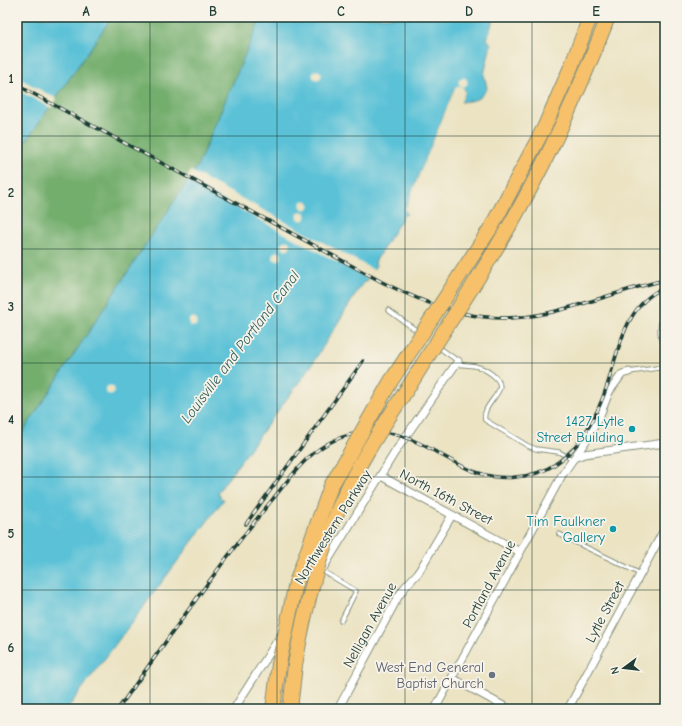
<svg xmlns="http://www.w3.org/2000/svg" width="682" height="726" font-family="'Comic Neue',sans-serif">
	<rect width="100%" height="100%" fill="#f7f3e8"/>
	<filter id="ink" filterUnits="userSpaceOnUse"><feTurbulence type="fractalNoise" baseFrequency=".025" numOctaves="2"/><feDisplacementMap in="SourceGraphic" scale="8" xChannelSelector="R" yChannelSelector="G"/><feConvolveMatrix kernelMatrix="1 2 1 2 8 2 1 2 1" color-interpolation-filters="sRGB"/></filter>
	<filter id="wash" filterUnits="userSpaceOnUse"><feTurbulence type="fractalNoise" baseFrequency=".012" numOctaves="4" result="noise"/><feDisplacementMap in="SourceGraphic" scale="16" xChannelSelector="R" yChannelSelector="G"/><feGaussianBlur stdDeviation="0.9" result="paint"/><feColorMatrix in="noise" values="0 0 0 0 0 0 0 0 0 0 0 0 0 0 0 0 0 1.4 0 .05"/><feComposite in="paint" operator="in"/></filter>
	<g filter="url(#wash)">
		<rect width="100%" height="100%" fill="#ebe3c2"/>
		<path fill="#73ae6d" stroke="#497650" d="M112 17H261L198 165 17 441V154Z"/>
		<path fill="#5ac1d7" stroke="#3c7f86" d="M17 17H112L17 154Z
			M261 17H494L487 39 491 44 484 75 487 88C479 101 475 100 461 102L465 92 463 87 455 88 405 209 407 214 404 215 375 262 376 265 366 282H364L362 284 311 366 218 492 221 499H224L67 709H17V441L198 165Z"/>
		<path fill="#ebe3c2" d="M312.5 75a4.5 4.5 0 1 1 9 0a4.5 4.5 0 1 1-9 0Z
			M17 77 57 99 51 108 17 90Z
			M458.5 82a4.5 4.5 0 1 1 9 0a4.5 4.5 0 1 1-9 0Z
			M459 86 463 87 465 92 461 102 460 103 463 92 461 89 459 88 457 89 407 209 409 213H407L405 209 455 88Z
			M191 171 376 271 370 280 186 180Z
			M300.5 205a4.5 4.5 0 1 1 9 0a4.5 4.5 0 1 1-9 0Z
			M297.5 216a4.5 4.5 0 1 1 9 0a4.5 4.5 0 1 1-9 0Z
			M281.5 245a4.5 4.5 0 1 1 9 0a4.5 4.5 0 1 1-9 0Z
			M272.5 256a4.5 4.5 0 1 1 9 0a4.5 4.5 0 1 1-9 0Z
			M188.5 322a4.5 4.5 0 1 1 9 0a4.5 4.5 0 1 1-9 0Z
			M105.5 390a4.5 4.5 0 1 1 9 0a4.5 4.5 0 1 1-9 0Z"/>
	</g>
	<g filter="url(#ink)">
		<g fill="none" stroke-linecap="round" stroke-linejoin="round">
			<defs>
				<path id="lane" d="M388 310 420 333
					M665 314C659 321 658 338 665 345
					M437 346 458 361
					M456 364C462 365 469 365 475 366 483 368 504 378 499 390 495 399 482 409 485 420L528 446 536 449 559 452 573 460
					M629 372 665 367
					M559 534C586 548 614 560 640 574
					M321 570 356 591 341 621"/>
				<path id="street" d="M574 458 584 454 665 443
					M381 476 520 552
					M322 570 395 452 458 361
					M452 678 509 709
					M234 709 281 635
					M338 709 398 597 405 587 418 573 452 515
					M435 709 562 475 588 438 600 415 609 392 622 374 629 372
					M568 709 665 528"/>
				<path id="highway" d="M290 709 295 665"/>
			</defs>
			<use href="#lane" stroke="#85907b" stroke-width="5.5"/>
			<use href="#street" stroke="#85907b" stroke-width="9"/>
			<use href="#highway" stroke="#85907b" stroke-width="16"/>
			<use href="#lane" stroke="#fff" stroke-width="3.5"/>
			<use href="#street" stroke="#fff" stroke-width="7"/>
			<use href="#highway" stroke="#f6c16b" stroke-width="14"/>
			<defs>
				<path id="rail" d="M17 85 382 282C438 310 485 327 548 313 588 304 625 289 665 280
					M246 524 363 361
					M118 709C168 639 217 567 272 500 291 477 307 452 335 440 353 432 375 429 394 434 437 444 468 483 516 477 529 476 543 472 554 465 582 447 598 414 608 383 619 347 626 304 665 287"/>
			</defs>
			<use href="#rail" stroke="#1f3d34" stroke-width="3.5"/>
			<use href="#rail" stroke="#f7f3e8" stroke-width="2" stroke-dasharray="6" stroke-linecap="butt"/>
			<defs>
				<path id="highway-bridge" d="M295 665C305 606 320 548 345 494 364 452 391 415 416 375 444 330 474 286 501 240 544 169 578 94 608 17
					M273 709 279 664 296 583 331 486 391 381 492 226 544 128 571 67 590 17"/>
			</defs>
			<use href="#highway-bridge" stroke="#85907b" stroke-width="16" stroke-linecap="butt"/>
			<use href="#highway-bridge" stroke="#f6c16b" stroke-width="14"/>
		</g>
	</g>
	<path fill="none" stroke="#1f3d34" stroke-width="1" stroke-opacity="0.55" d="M150 17V709M277 17V709M405 17V709M532 17V709M17 136H665M17 249H665M17 363H665M17 477H665M17 590H665"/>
	<g fill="#0f9aa8" stroke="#f7f3e8" stroke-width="1.5">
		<circle cx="632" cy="429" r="4"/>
		<circle cx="613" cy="529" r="4"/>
	</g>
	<circle fill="#6b7280" stroke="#f7f3e8" stroke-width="1.5" cx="492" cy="675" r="4"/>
	<g text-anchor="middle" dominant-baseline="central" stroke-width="3.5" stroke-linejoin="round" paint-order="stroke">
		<g font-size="14" fill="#0d838f" stroke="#f7f3e8" text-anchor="end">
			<text x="624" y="421">1427 Lytle<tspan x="624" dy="16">Street Building</tspan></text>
			<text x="605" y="521">Tim Faulkner<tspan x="605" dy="16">Gallery</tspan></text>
		</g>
		<g font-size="14" fill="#1f3d34" stroke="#f7f3e8">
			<text transform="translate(446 497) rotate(28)">North 16th Street</text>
			<text transform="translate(333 527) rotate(-58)">Northwestern Parkway</text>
			<text transform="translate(489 584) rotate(-62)">Portland Avenue</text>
			<text transform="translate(605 612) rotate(-62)">Lytle Street</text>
			<text transform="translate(370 625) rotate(-61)">Nelligan Avenue</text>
		</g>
		<g font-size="14" fill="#5b616d" stroke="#f7f3e8" text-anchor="end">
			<text x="484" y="667">West End General<tspan x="484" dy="16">Baptist Church</tspan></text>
		</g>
		<g font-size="15" font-style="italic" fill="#2e5e5d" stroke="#f7f3e8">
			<text transform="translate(240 347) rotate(-53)">Louisville and Portland Canal</text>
		</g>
	</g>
	<rect width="682" height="726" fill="none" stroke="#f7f3e8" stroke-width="44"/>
	<g transform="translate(624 668) rotate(255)" stroke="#f7f3e8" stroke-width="3" paint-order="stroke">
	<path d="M0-3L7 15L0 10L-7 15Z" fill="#1f3d34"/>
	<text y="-6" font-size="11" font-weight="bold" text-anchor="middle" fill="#1f3d34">N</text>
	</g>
	<rect x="22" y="22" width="638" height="682" fill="none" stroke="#1f3d34" stroke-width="1.5"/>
	<g font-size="13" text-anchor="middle" font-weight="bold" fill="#1f3d34">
		<text x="86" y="16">A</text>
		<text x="213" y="16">B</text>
		<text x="341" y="16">C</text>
		<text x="469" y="16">D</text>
		<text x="596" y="16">E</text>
		<text x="11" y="83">1</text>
		<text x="11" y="197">2</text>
		<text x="11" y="311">3</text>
		<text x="11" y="424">4</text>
		<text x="11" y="538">5</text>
		<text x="11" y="652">6</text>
	</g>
</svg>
